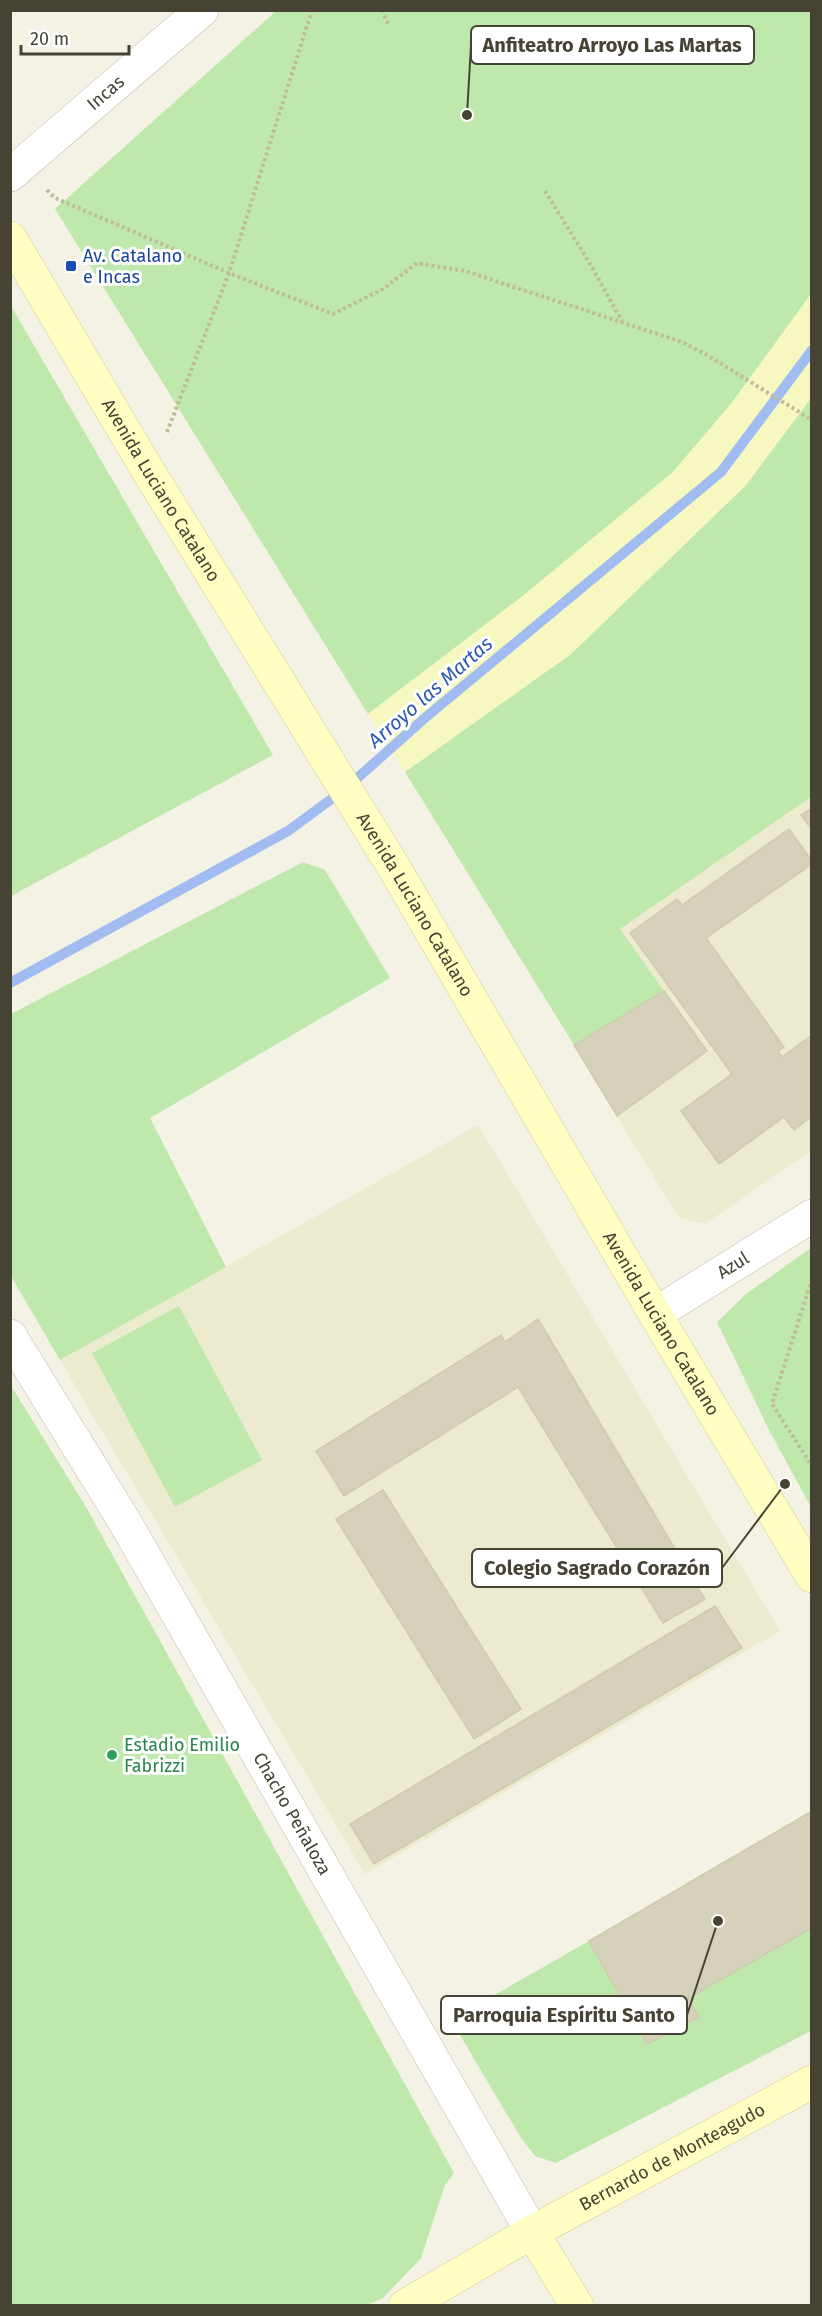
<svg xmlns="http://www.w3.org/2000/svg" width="822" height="2316" font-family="'Fira Sans',sans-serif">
	<rect width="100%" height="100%" fill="#f3f2e5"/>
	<path fill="#ecebcf" d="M811 797V1151L705 1224 679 1218 617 1116 707 1051 619 929Z
		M478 1125 780 1631 365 1874 60 1360Z"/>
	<path fill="#bfe8ad" d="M276 11H811V294L731 404 673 472 524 595 368 714 55 209Z
		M11 306 273 755 11 896H10Z
		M811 398V797L620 929 664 991 574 1045 405 772 571 654 746 485Z
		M303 862 325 870 390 978 150 1118 226 1267 60 1360 11 1276V1014Z
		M811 1248V1507L769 1430 717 1322 746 1294Z
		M179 1306 262 1460 175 1507 92 1353Z
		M10 1384 86 1507 454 2173 445 2185 421 2258 383 2298 367 2305H11Z
		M811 1928V2031L556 2163 535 2156 521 2138 451 2020 589 1941 647 2044 699 2017 688 1998Z"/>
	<path fill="#f6f8c0" d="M811 294V398L746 485 571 654 405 772 368 714 524 595 673 472 731 404Z"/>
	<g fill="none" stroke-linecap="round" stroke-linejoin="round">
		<path stroke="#a0bcf1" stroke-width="10" d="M10 983 288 831 345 789 426 717 721 472 812 350"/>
	</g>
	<path fill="#d5d1bb" stroke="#d0cbae" stroke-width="1.5" d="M812 808V830L801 815Z
		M789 829 812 861V864L706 938 784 1047 778 1051 782 1057 812 1035V1116L794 1130 784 1117 719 1164 681 1111 732 1074 630 933 677 899 682 905Z
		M664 991 707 1051 617 1116 574 1045Z
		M538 1319 705 1599 663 1623 518 1387 344 1496 316 1451 501 1335 505 1342Z
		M383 1490 521 1709 474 1739 336 1519Z
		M715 1606 742 1648 374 1864 350 1824Z
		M812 1811V1928L688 1998 699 2017 647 2044 589 1941Z"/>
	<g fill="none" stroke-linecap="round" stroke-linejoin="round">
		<defs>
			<g id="minor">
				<path id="s1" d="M10 175 202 10"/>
				<path id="s2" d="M655 1314 812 1216"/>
				<path id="s3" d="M10 1336 126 1524 532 2232"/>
			</g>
			<g id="secondary">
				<path id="s4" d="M10 238 150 474 393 866 655 1314 812 1576"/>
				<path d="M532 2232 577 2306"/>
				<path id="s5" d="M405 2306 532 2232 812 2082"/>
			</g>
		</defs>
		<use href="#minor" stroke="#bebca8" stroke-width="34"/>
		<use href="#secondary" stroke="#d1cf92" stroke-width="34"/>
		<path stroke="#c0bc99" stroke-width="4" stroke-dasharray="3 3" stroke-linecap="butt" d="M382 10 389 26
			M47 190 55 198 229 273 333 314 383 289 417 263 465 271 682 342 707 355 812 420
			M545 191 586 257 622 321
			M167 432 229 273 312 10
			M812 1279 772 1404 812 1466"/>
		<use href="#minor" stroke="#fff" stroke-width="33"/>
		<use href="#secondary" stroke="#ffffc3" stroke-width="33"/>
	</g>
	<rect fill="#1a4fb4" stroke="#fff" stroke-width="2" x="65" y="260" width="12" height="12" rx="3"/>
	<circle fill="#2e9e5b" stroke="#fff" stroke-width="2" cx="112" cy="1755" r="6"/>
	<g text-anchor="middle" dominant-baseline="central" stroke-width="6" stroke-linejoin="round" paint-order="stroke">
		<g font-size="18" fill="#464335" stroke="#fff">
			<text stroke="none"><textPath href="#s1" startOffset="126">Incas</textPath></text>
			<text stroke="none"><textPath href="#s4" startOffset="294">Avenida Luciano Catalano</textPath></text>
			<text stroke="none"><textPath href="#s4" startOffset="780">Avenida Luciano Catalano</textPath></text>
			<text stroke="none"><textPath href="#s2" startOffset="92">Azul</textPath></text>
			<text stroke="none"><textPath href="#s4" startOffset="1266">Avenida Luciano Catalano</textPath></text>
			<text stroke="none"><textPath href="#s3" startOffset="555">Chacho Peñaloza</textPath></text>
			<text stroke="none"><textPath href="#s5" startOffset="306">Bernardo de Monteagudo</textPath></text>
		</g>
		<g font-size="18" fill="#164399" stroke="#fff" text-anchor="start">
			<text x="83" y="256">Av. Catalano<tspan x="83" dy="21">e Incas</tspan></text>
		</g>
		<g font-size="18" fill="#27864d" stroke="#fff" text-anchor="start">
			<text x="124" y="1745">Estadio Emilio<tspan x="124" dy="21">Fabrizzi</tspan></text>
		</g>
		<g font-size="20" font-style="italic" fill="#2c59b3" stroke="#fff">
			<text transform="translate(430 692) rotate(-41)">Arroyo las Martas</text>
		</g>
	</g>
	<path fill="none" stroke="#464335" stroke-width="2" d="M467 115L471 45M785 1484L722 1568M718 1921L687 2015"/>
	<g fill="#464335" stroke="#fff" stroke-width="2">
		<circle cx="467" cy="115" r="6"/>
		<circle cx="785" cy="1484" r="6"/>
		<circle cx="718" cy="1921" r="6"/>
	</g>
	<g fill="#fff" stroke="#464335" stroke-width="2">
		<rect x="471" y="26" width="283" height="38" rx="6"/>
		<rect x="472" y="1549" width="250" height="38" rx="6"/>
		<rect x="441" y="1996" width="246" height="38" rx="6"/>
	</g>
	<g font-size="20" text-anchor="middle" font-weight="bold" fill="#464335">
		<text x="612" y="52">Anfiteatro Arroyo Las Martas</text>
		<text x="597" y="1575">Colegio Sagrado Corazón</text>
		<text x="564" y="2022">Parroquia Espíritu Santo</text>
	</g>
	<rect width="822" height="2316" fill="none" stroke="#464335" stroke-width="24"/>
	<path d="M21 45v9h108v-9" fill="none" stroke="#464335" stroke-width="3"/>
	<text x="30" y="45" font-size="18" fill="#464335" stroke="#ffffff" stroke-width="4.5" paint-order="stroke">20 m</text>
</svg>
